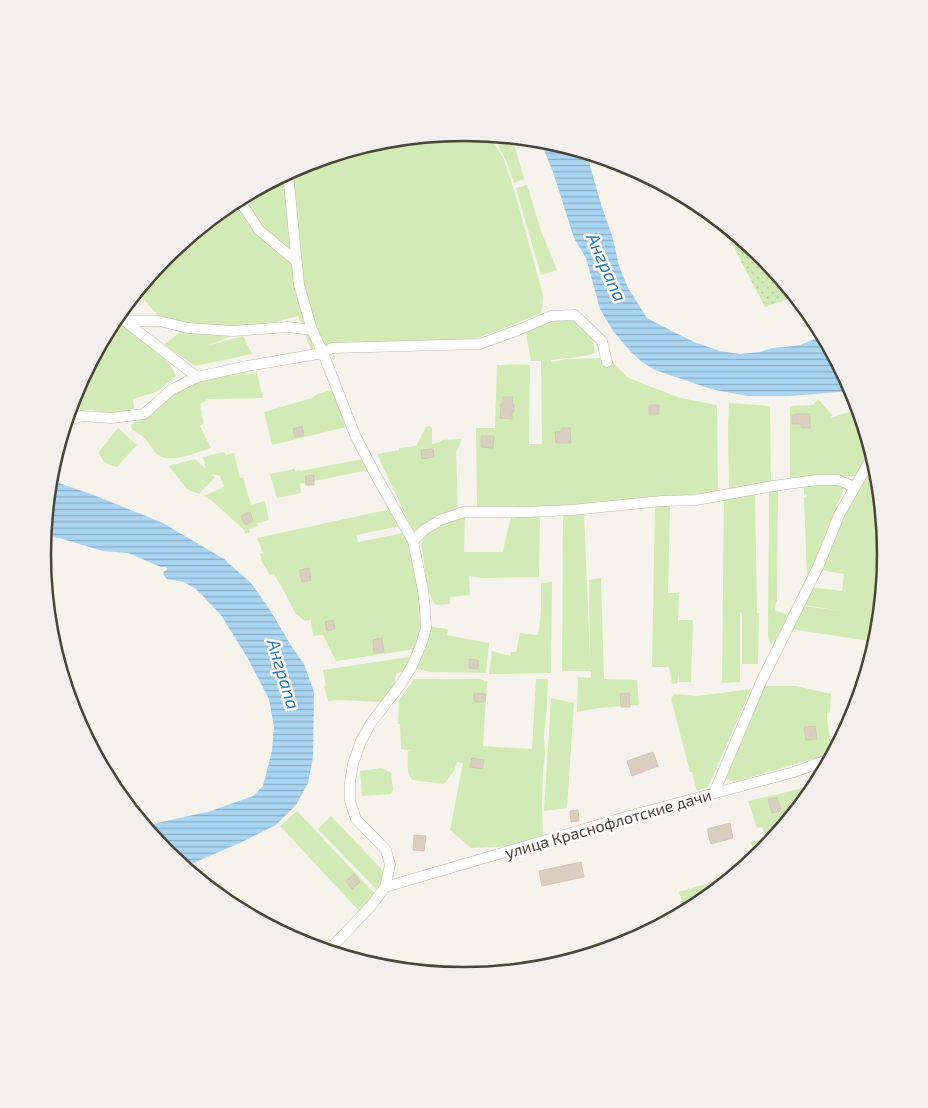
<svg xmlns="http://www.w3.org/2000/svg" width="928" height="1108" font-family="'Exo 2',sans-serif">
	<defs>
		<pattern id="grass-dots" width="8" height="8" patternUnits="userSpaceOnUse" patternTransform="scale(1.25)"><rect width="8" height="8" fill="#d2eab5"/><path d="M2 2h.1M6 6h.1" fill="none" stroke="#b6ca9c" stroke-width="1.8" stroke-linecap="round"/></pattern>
		<pattern id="water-rules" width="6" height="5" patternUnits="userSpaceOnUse" patternTransform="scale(1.25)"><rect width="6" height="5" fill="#a9d4f2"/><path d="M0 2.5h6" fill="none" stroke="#8caec5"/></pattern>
	</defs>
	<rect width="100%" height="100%" fill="#f6f3ec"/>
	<path fill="url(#grass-dots)" d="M720 221 762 256 795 297 765 307Z"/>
	<path fill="#d2eab5" d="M464 133 489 135 503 157 515 193 543 295 542 311 537 315 497 331 473 339 335 344 325 349 311 350 298 316 252 328 206 346 243 336 252 354 195 366 164 345 180 332 170 328 143 299 142 286 166 256 230 203 303 164 382 141Z
		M493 135 510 137 515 147 524 179 514 183 508 165Z
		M527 185 541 231 557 270 541 275 516 188Z
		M564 313 581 322 593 341 595 353 584 356 551 360V362L568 359 605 358 612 361 627 377 646 385 660 390 680 398 717 405 718 493 617 500 580 506 516 507 515 506H477L476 428H495L497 365C508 365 519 364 530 365L529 444H542L541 361H531L524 322Z
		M114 319C136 335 165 350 176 376L156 392 133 399 134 408 123 413 113 415 91 409 80 411 76 390Z
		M245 368 246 375 257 373 263 398 208 399 200 404 202 414H201L204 423 200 426 211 448C199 452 172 463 160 456 153 452 150 443 144 438 140 434 135 432 131 428L132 424 148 417 187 381Z
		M335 389 346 427 272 445 264 412 312 398 318 394Z
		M818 399 832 415 831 418 858 409 871 452 859 476H838L790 482V406L813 405Z
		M729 403 770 406 771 483 729 490 728 431Z
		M429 426 432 428V444L442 441V440L462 439 456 453 458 509 413 531 377 454 399 450V448L416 446 426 427Z
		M118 428 137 445 117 467C107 464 102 463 99 452Z
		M224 452 226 455 234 453 240 478H243L251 505 265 501 269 520 258 523V526L249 529 250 532 245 534 244 530 211 500 203 496 224 487 220 476 212 474 215 477 199 494 187 489 171 469 169 466 195 459 206 469 203 457Z
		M363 459 368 470 300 484 301 493 277 498 270 474 295 469V471L300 470V471Z
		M875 463 877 472 885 554 877 637 876 642 791 629 803 606 844 611 803 605 811 587 842 591 844 574 820 570 842 516Z
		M827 484 845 485 818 556 816 557 817 559 807 578 804 497 807 496 805 493 804 494V485Z
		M778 488 777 602H776L775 610 790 616 774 646C769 644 768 639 768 633L769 498V490Z
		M755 493 757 613H759L758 664H742V613L740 612V682L722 683 724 497Z
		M655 504H670L668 593H679L678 623 679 620H693L691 682H679L678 672V683L672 684 669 667H652Z
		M391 509 400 526 356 535 358 542 404 533 409 545 424 613 416 649 336 661 323 635 313 636 311 620 305 621 295 613 284 591 274 574 270 575 262 562 260 554 263 553 257 538Z
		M584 512 590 662 589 580 601 578 604 679 637 680 639 705 599 708 577 712 578 677 591 678V671H562L563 513Z
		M465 515 464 552H503C505 540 508 529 511 518H516L520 515H540L539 577 482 578 469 576 470 595 450 597V604L436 605C425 595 425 560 421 545 427 526 449 521 465 515Z
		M552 582 551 673 489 674 492 651 510 656 511 652H516L520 633 538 635 541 611V583Z
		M431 627 448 629 447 635 489 643 486 673 431 672 417 669 426 648Z
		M415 656 407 671 396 673 395 684 382 702 338 700 328 701 324 686H326L323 670Z
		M414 679H480L487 681 483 746 532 749 536 679H548L547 705 544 736 545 753 543 771 542 805 543 835 516 846 471 848 450 830 463 763 457 762 454 771 444 784 412 780C406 772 408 762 408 751H412L401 749 400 724H398L399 700Z
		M763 686H796L831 694 830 712 827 713V719L832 751 822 754 823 756 734 782 726 779 733 758Z
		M751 689 708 787 697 791 692 772H690L671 699 674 694 698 696Z
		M551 698 574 703 567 808 544 811Z
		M382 768 391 773 393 790 391 794 362 796 360 771Z
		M816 785 762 852 750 862 749 857 753 856 754 853 751 842 759 840 761 842 767 840 762 827 757 828 748 801Z
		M297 811 377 896 360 912 280 826Z
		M331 816 388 876 376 889 318 829Z
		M732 876 698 905 685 911 679 892Z"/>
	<path fill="url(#water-rules)" d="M540 140 547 141 589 154 590 166 601 204 613 239 619 266 628 288 647 318 662 326 694 342 720 351 740 354 760 352 772 348 785 347 800 345 823 336 852 391 789 396H747L711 389 655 370 642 362 631 352 613 331 600 309 586 258 574 238 553 172Z
		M50 480 91 494 163 523 224 559 251 583 270 610 290 644 304 664 314 692 313 757 308 783 296 805 276 825 242 842 184 867 166 852 146 828 157 823 211 811 253 796 263 786 272 751 274 726 269 699 247 657 221 615 196 589 184 582 167 579 164 576 163 572 167 570 166 567H161L128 553 103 551 59 538 44 536Z"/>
	<path fill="#d8cfc1" stroke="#d3c7b4" d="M503 397H513L512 404H514V412H512V419L500 418 501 404H503Z
		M649 405H659V414H649Z
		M795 414H810V428H801V424H792V415H795Z
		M302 426 304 435 295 437 293 429Z
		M561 428H570L571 443H556L555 432H561Z
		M481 436H494L493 448 481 447Z
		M433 449 434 457 422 459 421 450Z
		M314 475V485H306L305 476Z
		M250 512 253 521 245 525 241 516Z
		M309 568 311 580 302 582 299 570Z
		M333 620 335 629 327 631 325 622Z
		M382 638 384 652 374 653 373 640Z
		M469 659 478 660V669L469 668Z
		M474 693 486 694 485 702H474Z
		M629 693 630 707H621L620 694Z
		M815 726 817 739 806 740 804 727Z
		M653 752 658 766 632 776 627 761Z
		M472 758 484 760 482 769 470 767Z
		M777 797 781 811 772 813 768 799Z
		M578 810 579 821 571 822 570 811Z
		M730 823 733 838 711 844 707 829Z
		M414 835 426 836 424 851 413 850Z
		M581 862 584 877 542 886 539 871Z
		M354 874 360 882 352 889 346 881Z"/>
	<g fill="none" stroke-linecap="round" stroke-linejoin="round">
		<defs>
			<path id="street" d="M288 173 299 285 312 330
				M237 200 246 210 259 230 296 261
				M117 315 197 377
				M124 321H159L188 328 233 331 288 327 312 330 323 353 355 435 375 474 413 541 423 590 425 609 426 628 421 645 412 666 401 684 371 723 361 741 353 764 350 782V801L356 819 386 850 390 865 385 887 371 906 328 951
				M66 422 81 416 112 418 144 414 171 390 197 377 247 366 323 353 332 348 480 344 518 330 551 316 575 315 602 341 607 362
				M413 541 424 530 440 520 464 512H527L572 510 662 501 696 500 773 486 817 480H838L855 487
				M714 793 761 682 818 567 840 513 871 459 873 458
				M385 887 629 816 794 772 830 759"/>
		</defs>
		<use href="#street" stroke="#c2bbae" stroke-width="11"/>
		<use href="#street" stroke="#fff" stroke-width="10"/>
	</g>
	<g text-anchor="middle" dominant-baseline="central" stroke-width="5" stroke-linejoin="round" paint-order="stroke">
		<g font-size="16" fill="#4b4439" stroke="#fff">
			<text transform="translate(608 823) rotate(-16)">улица Краснофлотские дачи</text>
		</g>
		<g font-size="18" font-style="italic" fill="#2e7ab2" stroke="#fff">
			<text transform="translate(607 267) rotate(66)">Анграпа</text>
			<text transform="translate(284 674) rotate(73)">Анграпа</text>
		</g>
	</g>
	<path d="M0 0H928V1108H0ZM51 554a413 413 0 1 1 826 0a413 413 0 1 1-826 0Z" fill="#f1f0ef" fill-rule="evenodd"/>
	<path fill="none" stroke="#4b4439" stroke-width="2.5" d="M51 554a413 413 0 1 1 826 0a413 413 0 1 1-826 0Z"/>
</svg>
